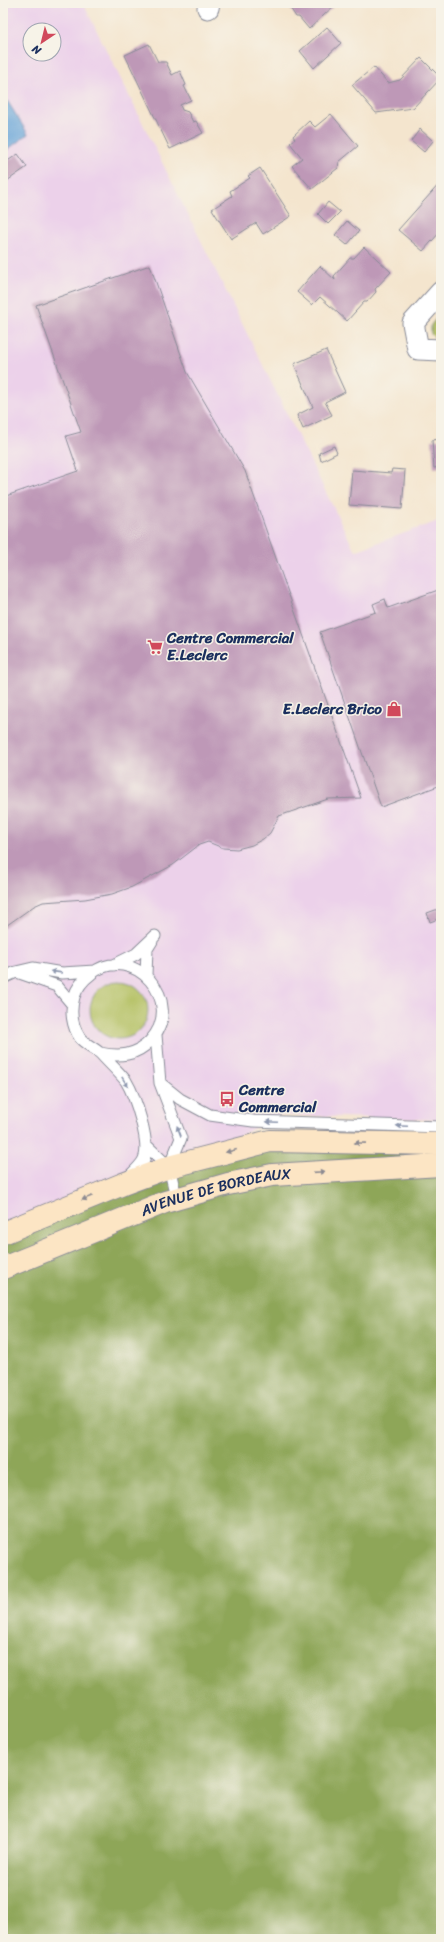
<svg xmlns="http://www.w3.org/2000/svg" width="444" height="1942" font-family="Sriracha,sans-serif">
	<rect width="100%" height="100%" fill="#f7f3e8"/>
	<filter id="ink" filterUnits="userSpaceOnUse"><feTurbulence type="fractalNoise" baseFrequency=".025" numOctaves="2"/><feDisplacementMap in="SourceGraphic" scale="8" xChannelSelector="R" yChannelSelector="G"/><feConvolveMatrix kernelMatrix="1 2 1 2 8 2 1 2 1" color-interpolation-filters="sRGB"/></filter>
	<filter id="wash" filterUnits="userSpaceOnUse"><feTurbulence type="fractalNoise" baseFrequency=".012" numOctaves="4" result="noise"/><feDisplacementMap in="SourceGraphic" scale="16" xChannelSelector="R" yChannelSelector="G"/><feGaussianBlur stdDeviation="0.9" result="paint"/><feColorMatrix in="noise" values="0 0 0 0 0 0 0 0 0 0 0 0 0 0 0 0 0 1.4 0 .05"/><feComposite in="paint" operator="in"/></filter>
	<g filter="url(#wash)">
		<rect width="100%" height="100%" fill="#f4e5ce"/>
		<path fill="#ecd1ea" fill-rule="evenodd" d="M3 3H83L355 551 441 520V1120L278 1115 240 1136 156 1167 3 1229ZM30 30H54V54H30Z"/>
		<path fill="#b3c062" stroke="#677860" d="M441 313V340L436 339 431 334V325Z
			M90 1010a29 29 0 1 1 58 0a29 29 0 1 1-58 0Z"/>
		<path fill="#8ea658" stroke="#546a5b" d="M270 1141 441 1144V1939H3V1233Z"/>
		<path fill="#68a4d9" stroke="#426a9c" d="M3 94 28 134 3 153Z"/>
		<g id="blocks">
			<path fill="#be98b7" d="M287 3H337L309 29 299 17H296Z
				M327 27 341 43 314 68 300 51Z
				M149 44 158 62H166L172 75 180 71 186 85 184 86 191 100 180 105 182 110 188 112 193 122 196 121 203 133 170 149 125 55Z
				M421 58 441 78 413 108 376 113 352 85 374 67 388 83 400 80Z
				M331 114 358 146 339 162 338 168 312 189 292 166 302 158 290 143 295 139 293 136 309 121 315 127Z
				M420 129 433 141 424 152 411 141Z
				M18 154 27 167 4 183 3 164Z
				M260 168 291 216 263 234 256 223 231 239 212 209 232 196 230 191 250 178 248 176Z
				M441 182V231L423 251 398 230Z
				M328 202 340 212 328 224 318 214Z
				M347 221 359 231 347 245 335 235Z
				M364 247 391 272 375 289 376 292 367 302H364L347 321 320 297 312 305 297 292 320 266 335 280 334 276 350 258H354Z
				M150 265 187 372 245 471 361 798 328 799 279 816 270 833 263 839 252 845 237 849 223 848 208 842 199 845 173 865 132 887 112 894 85 899 43 902 34 906 3 928V497L78 471 66 436 81 432 36 305Z
				M326 350 345 392 325 402 332 415 303 429 297 415 313 407 294 364Z
				M441 439V467L434 468 432 440Z
				M334 446 337 453 321 461 319 453Z
				M392 469 405 470 402 509 349 505 352 470 391 473Z
				M441 589V785L381 807 320 632 376 612 373 604 385 599 388 608Z
				M441 908V918L430 922 427 913Z"/>
		</g>
	</g>
	<g filter="url(#ink)">
		<use href="#blocks" fill-opacity="0" stroke="#888a96" stroke-width="1"/>
		<g fill="none" stroke-linecap="round" stroke-linejoin="round">
			<defs>
				<path id="lane" d="M114 965 136 954 155 936
					M17 972 57 986 72 1004
					M146 975 147 949 152 941
					M3 978 16 972 33 968 62 973 95 971
					M156 1035 160 1083 181 1138 169 1167
					M100 1053C119 1057 136 1056 150 1041 187 1002 133 941 91 974 83 980 77 987 74 997 70 1011 72 1026 80 1038 86 1045 95 1048 101 1054 109 1063 119 1072 126 1081 135 1096 151 1143 144 1159 141 1166 133 1172 128 1178
					M160 1083 180 1099 210 1115 253 1121 441 1127
					M147 1146 169 1167 174 1188"/>
				<path id="street" d="M208 8 209 3
					M441 292 413 323 418 349 441 350"/>
				<g id="secondary">
					<path d="M3 1233 123 1184 169 1167 270 1141 441 1144"/>
					<path id="s1" d="M3 1268 165 1202 228 1184 272 1175 441 1165"/>
				</g>
			</defs>
			<use href="#lane" stroke="#888a96" stroke-width="13"/>
			<use href="#street" stroke="#888a96" stroke-width="23"/>
			<use href="#secondary" stroke="#888a96" stroke-width="24"/>
			<use href="#lane" stroke="#fff" stroke-width="11"/>
			<use href="#street" stroke="#fff" stroke-width="21"/>
			<use href="#secondary" stroke="#fce5c4" stroke-width="22"/>
		</g>
		<defs><path id="oneway-solid" d="M-6-.8H1V-3.2L6.5 0L1 3.2V.8H-6Z"/></defs>
		<g fill="#8d97ae">
			<use href="#oneway-solid" transform="translate(56 972) rotate(-172)"/>
			<use href="#oneway-solid" transform="translate(125 1082) rotate(58)"/>
			<use href="#oneway-solid" transform="translate(272 1122) rotate(-178)"/>
			<use href="#oneway-solid" transform="translate(402 1126) rotate(-178)"/>
			<use href="#oneway-solid" transform="translate(179 1131) rotate(-111)"/>
		</g>
		<g fill="#8c8a91">
			<use href="#oneway-solid" transform="translate(360 1143) rotate(-179)"/>
			<use href="#oneway-solid" transform="translate(231 1151) rotate(166)"/>
			<use href="#oneway-solid" transform="translate(319 1172) rotate(-4)"/>
			<use href="#oneway-solid" transform="translate(87 1198) rotate(158)"/>
		</g>
	</g>
	<defs>
		<symbol id="supermarket-bare" viewBox="-9 -9 18 18"><path d="M-6-5.5h2.5l.6 2H6L4.5 2H-2.5L-4.4-4H-6ZM-1.5 3.2a1.3 1.3 0 1 0 .1 0ZM3 3.2a1.3 1.3 0 1 0 .1 0Z" fill="#d1495b" stroke="#f7f3e8" stroke-width="2.5" paint-order="stroke"/></symbol>
		<symbol id="shop-bare" viewBox="-9 -9 18 18"><path d="M-5-2.5h2.3a2.7 3.5 0 0 1 5.4 0H5L5.5 6h-11ZM-1.5-2.5h3a1.5 2.3 0 0 0-3 0Z" fill="#d1495b" stroke="#f7f3e8" stroke-width="2.5" paint-order="stroke"/></symbol>
		<symbol id="bus-bare" viewBox="-9 -9 18 18"><path d="M-5-6H5V4H4V6H2V4H-2V6H-4V4H-5ZM-3.5-4V0h7V-4ZM-3.5 1.2v1.5H-2V1.2ZM2 1.2v1.5H3.5V1.2Z" fill="#d1495b" stroke="#f7f3e8" stroke-width="2.5" paint-order="stroke"/></symbol>
	</defs>
	<g fill-rule="evenodd">
		<use href="#supermarket-bare" x="144" y="636" width="22" height="22"/>
		<use href="#shop-bare" x="383" y="698" width="22" height="22"/>
		<use href="#bus-bare" x="216" y="1088" width="22" height="22"/>
	</g>
	<g text-anchor="middle" dominant-baseline="central" stroke-width="3" stroke-linejoin="round" paint-order="stroke">
		<g font-size="15" font-weight="bold" fill="#1b2f5e" stroke="#f7f3e8" text-anchor="start">
			<text x="167" y="638">Centre Commercial<tspan x="167" dy="17">E.Leclerc</tspan></text>
			<text x="382" y="709" text-anchor="end">E.Leclerc Brico</text>
			<text x="239" y="1090">Centre<tspan x="239" dy="17">Commercial</tspan></text>
		</g>
		<g font-size="15" fill="#1b2f5e" stroke="#f7f3e8">
			<text stroke="none"><textPath href="#s1" startOffset="227">AVENUE DE BORDEAUX</textPath></text>
		</g>
	</g>
	<rect width="444" height="1942" fill="none" stroke="#f7f3e8" stroke-width="16"/>
	<g transform="translate(42 42) rotate(215)"><circle r="19" fill="#f7f3e8" stroke="#9fa5b1"/>
	<path d="M0-3L7 15L0 10L-7 15Z" fill="#d1495b"/>
	<text y="-6" font-size="11" font-weight="bold" text-anchor="middle" fill="#1b2f5e">N</text>
	</g>
</svg>
